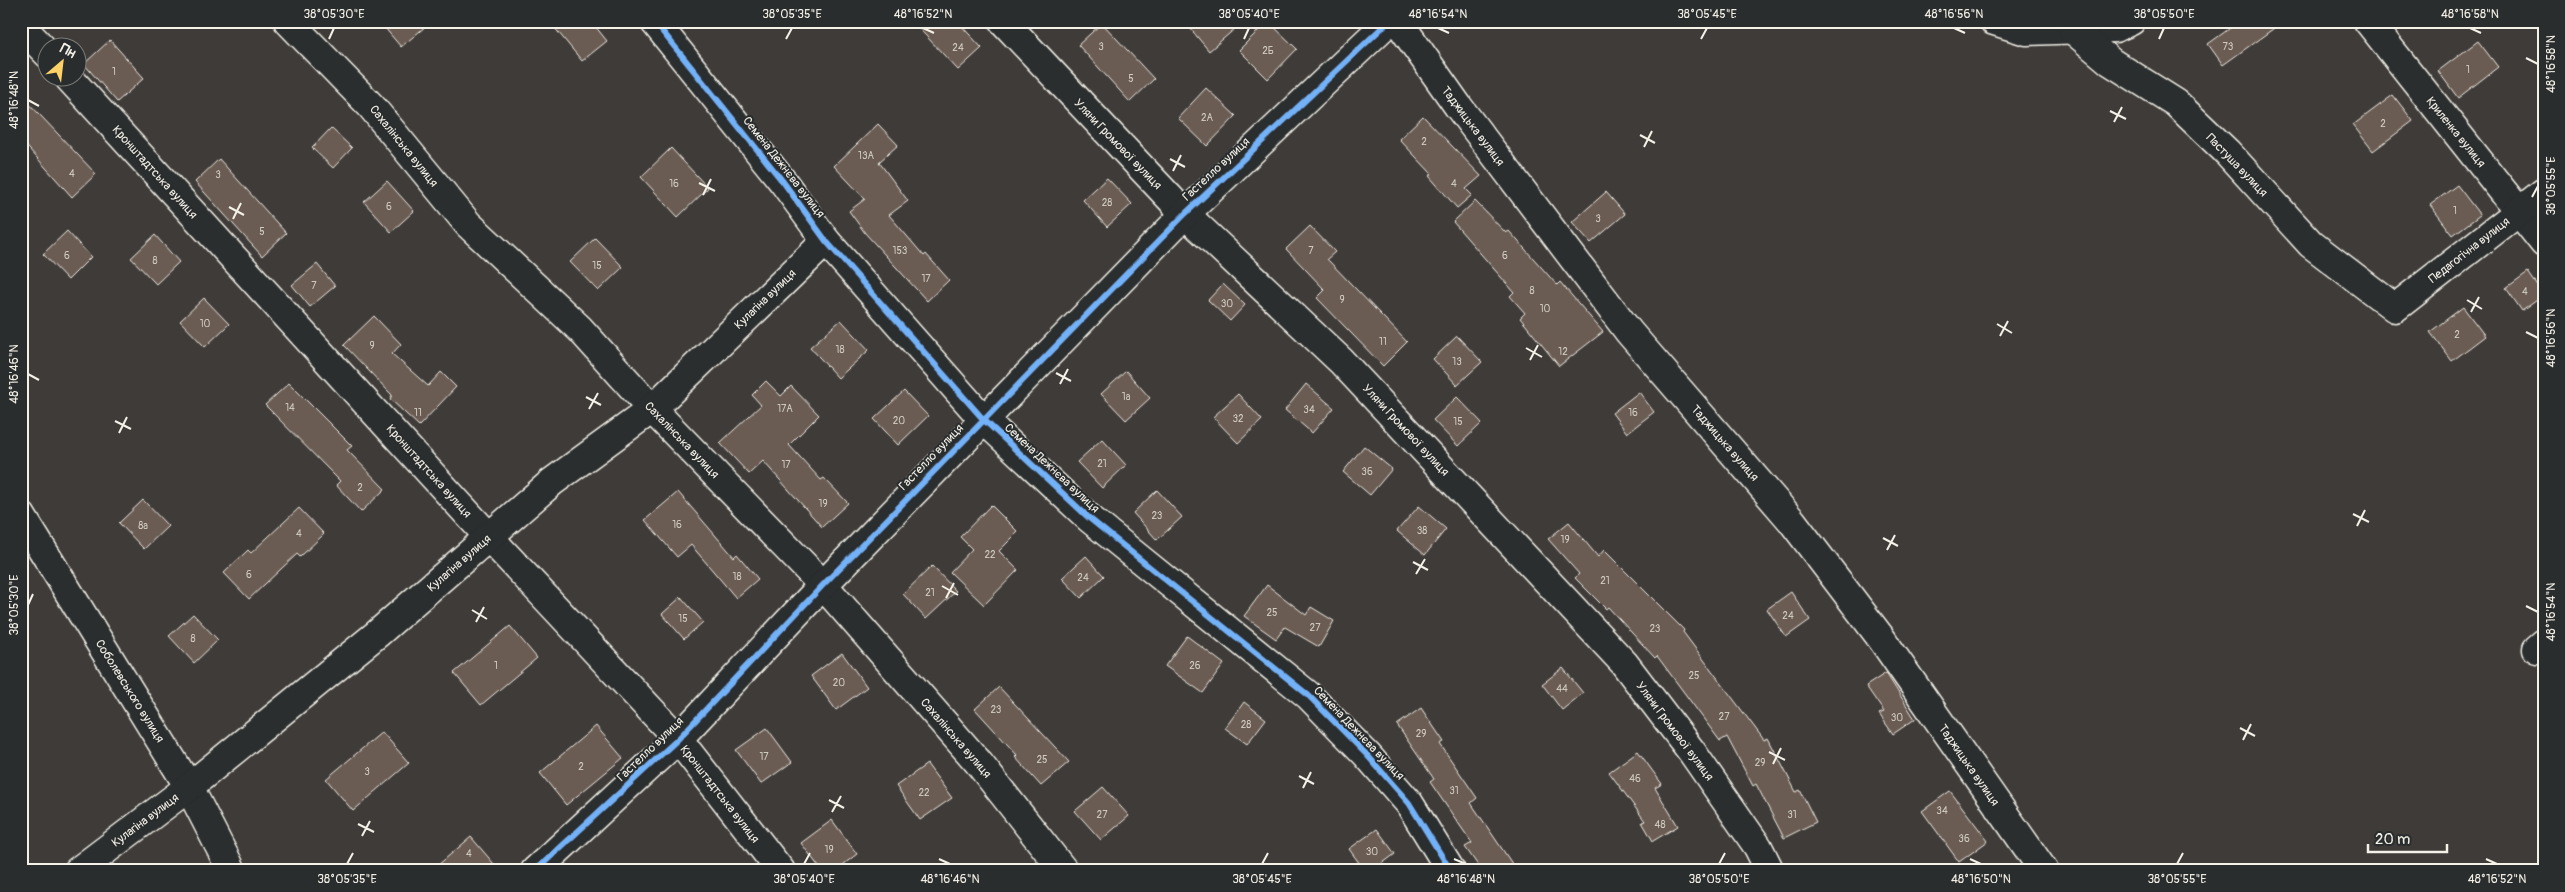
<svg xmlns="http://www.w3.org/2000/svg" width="2565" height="892" font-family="Pangolin,sans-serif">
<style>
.building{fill:#6b5c52;stroke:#f4f1e8}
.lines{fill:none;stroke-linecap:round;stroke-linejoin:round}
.minor-casing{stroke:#f4f1e8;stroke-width:31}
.minor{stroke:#2a2d2e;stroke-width:28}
.cycleway-casing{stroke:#2a2d2e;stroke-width:9}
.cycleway{stroke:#73b2f8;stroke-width:6}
.ticks{fill:none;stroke:#f4f1e8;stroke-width:2}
.labels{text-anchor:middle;stroke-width:4;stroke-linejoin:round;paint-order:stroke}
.number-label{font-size:10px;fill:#d2ccc2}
.street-label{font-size:12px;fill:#f4f1e8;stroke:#2a2d2e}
.neatline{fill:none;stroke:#f4f1e8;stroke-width:2}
.ticks-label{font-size:12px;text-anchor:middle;fill:#f4f1e8}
</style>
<rect width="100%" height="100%" fill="#3e3b39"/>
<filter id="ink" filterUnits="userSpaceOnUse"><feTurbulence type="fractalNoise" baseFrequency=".02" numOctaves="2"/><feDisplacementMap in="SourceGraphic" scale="10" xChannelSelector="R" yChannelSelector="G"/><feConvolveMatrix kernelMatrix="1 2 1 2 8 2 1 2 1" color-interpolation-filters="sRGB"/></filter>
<g filter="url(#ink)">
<!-- building -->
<g class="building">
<polygon points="379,21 432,21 401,47"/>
<polygon points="549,21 591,21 607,41 582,61"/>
<polygon points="912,21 957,21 982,48 958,70"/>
<polygon points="1184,21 1244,21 1209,51"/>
<polygon points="1268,21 1297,49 1268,79 1239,50"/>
<polygon points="2240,21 2284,21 2223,65 2208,44"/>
<polygon points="1102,23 1154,79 1130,102 1078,45"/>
<polygon points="110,40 144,78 117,102 84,64"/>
<polygon points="2478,41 2498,67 2458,98 2438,71"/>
<polygon points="1206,88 1236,116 1207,146 1178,118"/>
<polygon points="21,95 96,174 72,197 21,140"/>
<polygon points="2393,95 2413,121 2373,151 2353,125"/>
<polygon points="1423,116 1481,176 1466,189 1472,195 1457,208 1429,176 1432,174 1399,139"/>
<polygon points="878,124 898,145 879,162 908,201 889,215 924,256 926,254 949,280 927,301 865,233 849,211 865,199 834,166"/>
<polygon points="331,128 352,148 333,168 312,148"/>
<polygon points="671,148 708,188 678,217 641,177"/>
<polygon points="219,159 286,233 262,256 195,182"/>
<polygon points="1107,178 1132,204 1107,227 1083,200"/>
<polygon points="387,181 414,211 391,232 364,202"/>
<polygon points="2457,185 2480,215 2453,235 2430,205"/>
<polygon points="1606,192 1625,214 1591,243 1572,222"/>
<polygon points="1475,201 1506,233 1509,231 1557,285 1560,282 1603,332 1559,366 1520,318 1525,313 1510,296 1514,292 1453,222"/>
<polygon points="1310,226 1335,252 1327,259 1407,342 1383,366 1317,298 1325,290 1286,249"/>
<polygon points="67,231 91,257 68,280 43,254"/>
<polygon points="155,235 179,262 156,284 131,258"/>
<polygon points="595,238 623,267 598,291 570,262"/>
<polygon points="317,264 335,286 310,307 292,285"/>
<polygon points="2528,272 2544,295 2522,311 2506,288"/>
<polygon points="1223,284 1245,305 1230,321 1208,300"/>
<polygon points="204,298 229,324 205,347 180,321"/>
<polygon points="2463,307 2485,336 2452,361 2430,332"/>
<polygon points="374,316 401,344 392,354 428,386 441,372 456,387 419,426 390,399 392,395 344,345"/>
<polygon points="841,320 869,350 838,378 810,347"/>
<polygon points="1457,336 1482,362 1457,385 1433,359"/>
<polygon points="1126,371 1150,398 1126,420 1101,394"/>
<polygon points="766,381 781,396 791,386 819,415 789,445 821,480 824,478 848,503 822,527 763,461 749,474 720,443 761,405 752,395"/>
<polygon points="289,383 352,446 347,450 385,489 361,512 336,485 340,481 265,405"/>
<polygon points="1306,384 1334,408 1312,433 1285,410"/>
<polygon points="904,391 928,416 898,445 874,419"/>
<polygon points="1639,392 1654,412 1627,433 1612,413"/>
<polygon points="1238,394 1262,420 1238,443 1213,417"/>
<polygon points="1457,397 1482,423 1458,446 1433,420"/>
<polygon points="1102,439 1126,465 1102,488 1077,462"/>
<polygon points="1364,446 1392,469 1370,495 1343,472"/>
<polygon points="1157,490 1182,517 1157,540 1133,513"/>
<polygon points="678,492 734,557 737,554 758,579 736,598 691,545 677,557 645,520"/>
<polygon points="143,500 168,526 144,549 119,523"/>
<polygon points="991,505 1018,532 999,551 1018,570 984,605 950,572 972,549 960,537"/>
<polygon points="1419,506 1446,529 1425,555 1397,531"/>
<polygon points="299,508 324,534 300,557 297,554 249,599 224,573 248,550 251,553"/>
<polygon points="1569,522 1598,557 1604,550 1684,630 1683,632 1764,740 1768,738 1796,792 1800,790 1816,822 1784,838 1756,784 1753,786 1727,737 1720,741 1657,656 1655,658 1608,607 1606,609 1575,578 1579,574 1548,539"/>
<polygon points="1086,556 1104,576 1081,598 1062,578"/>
<polygon points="932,566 956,591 926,619 903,594"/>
<polygon points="1267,585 1306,615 1311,607 1334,621 1319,647 1285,627 1276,639 1244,616"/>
<polygon points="1791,592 1810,620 1786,637 1767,609"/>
<polygon points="681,597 703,622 684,639 662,614"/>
<polygon points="193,614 218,640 194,663 169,636"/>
<polygon points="510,626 537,658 481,705 454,673"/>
<polygon points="1187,636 1224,664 1203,693 1165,666"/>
<polygon points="842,653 867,687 836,710 811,676"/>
<polygon points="1563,668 1583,693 1562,710 1542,684"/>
<polygon points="1886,673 1915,719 1893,734 1879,714 1884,712 1866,686"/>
<polygon points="999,687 1069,762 1041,786 1015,757 1017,755 975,709"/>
<polygon points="1244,702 1266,719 1247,744 1225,728"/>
<polygon points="1421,708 1444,742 1440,744 1477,798 1471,803 1517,871 1482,871 1465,847 1472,843 1430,782 1434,779 1397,725"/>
<polygon points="596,726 623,758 566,805 540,773"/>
<polygon points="767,728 792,762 761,784 736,750"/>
<polygon points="382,732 409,763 353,811 326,779"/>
<polygon points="1638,751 1662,784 1655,788 1678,826 1653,841 1642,822 1645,821 1609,772"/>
<polygon points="927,764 952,798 920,820 896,786"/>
<polygon points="1103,787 1129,816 1101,840 1075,811"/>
<polygon points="1950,791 1988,841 1959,862 1922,811"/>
<polygon points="832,820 857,854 835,871 822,871 801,843"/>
<polygon points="1377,829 1395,854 1372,871 1365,871 1349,849"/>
<polygon points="471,837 500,871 431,871"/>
</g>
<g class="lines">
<defs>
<g id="minor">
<polyline points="288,21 371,106 468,224 580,329 652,409 823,585 978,762 1064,871"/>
<polyline points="654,21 784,183 826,241 983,419 1089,518 1308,695 1367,755 1409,803 1451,871"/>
<polyline points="1003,21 1185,214 1341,361 1624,663 1692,752 1758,847 1770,871"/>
<polyline points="1398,21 1458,106 1629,332 1792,521 1881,638 2044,871"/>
<polyline points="1994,21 2026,31 2115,28 2131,21"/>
<polyline points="2368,21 2544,243"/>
<polyline points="21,26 48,54"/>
<polyline points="2073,30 2111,62 2176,103 2227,152 2311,244 2395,308 2544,192"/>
<polyline points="69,78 489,537 678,739 781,871"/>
<polyline points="21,515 189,787 232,871"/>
<polyline points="2537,649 2544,643"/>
<polyline points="78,871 189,787 377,634 552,482 652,409 826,241"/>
<polyline points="535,871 678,739 823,585 1185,214 1389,21"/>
</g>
</defs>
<!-- minor casing -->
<use href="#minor" class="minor-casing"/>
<!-- minor -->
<use href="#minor" class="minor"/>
<defs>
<g id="cycleway">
<polyline points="654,21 784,183 826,241 983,419 1089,518 1308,695 1367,755 1409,803 1451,871"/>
<polyline points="535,871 678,739 823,585 1185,214 1389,21"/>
</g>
</defs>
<!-- cycleway casing -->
<use href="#cycleway" class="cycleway-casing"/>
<!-- cycleway -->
<use href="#cycleway" class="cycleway"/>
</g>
</g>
<!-- ticks -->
<path class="ticks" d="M923,28L934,33M1438,28L1449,33M1954,28L1965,33M2470,28L2481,33M329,39L334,28M786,39L792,28M1244,39L1249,28M1701,39L1707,28M2159,39L2164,28M2526,58L2538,64M28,100L39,106M2110,111L2126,119M2114,122L2122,107M1640,135L1655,143M1644,147L1652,131M1170,159L1185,167M1173,171L1181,155M699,183L715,191M703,195L711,179M2532,197L2538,186M229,207L244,215M233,219L241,203M2467,300L2482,309M2471,312L2479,297M1997,324L2012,333M2526,332L2538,338M2000,336L2008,321M1526,348L1542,357M1530,360L1538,345M1056,373L1071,381M28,374L39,380M1060,384L1068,369M586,397L601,405M589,409L598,393M115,421L131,429M119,433L127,417M2353,514L2369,522M2357,526L2365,510M1883,538L1898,546M1887,550L1895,535M1413,562L1428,570M1416,574L1425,559M942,586L958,595M946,598L954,583M28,605L33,594M2526,606L2538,612M472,610L487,619M476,622L484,607M2240,728L2255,736M2243,740L2251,724M1769,752L1785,760M1773,764L1781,748M1299,776L1314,784M1303,788L1311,772M829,800L844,808M832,812L841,796M358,824L374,832M362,836L370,821M939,859L950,864M1454,859L1466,864M1970,859L1981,864M2486,859L2497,864M347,864L353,853M804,864L810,853M1262,864L1268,853M1719,864L1725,853M2177,864L2183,853"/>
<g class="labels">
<!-- number labels -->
<g class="number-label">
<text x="1101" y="50">3</text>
<text x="2228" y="50">73</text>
<text x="958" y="51">24</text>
<text x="1268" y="54">2Б</text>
<text x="2468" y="73">1</text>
<text x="114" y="75">1</text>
<text x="1131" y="82">5</text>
<text x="1207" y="121">2А</text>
<text x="2383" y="127">2</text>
<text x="1424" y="145">2</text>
<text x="866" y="159">13А</text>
<text x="72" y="177">4</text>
<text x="218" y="178">3</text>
<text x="674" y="187">16</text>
<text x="1454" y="187">4</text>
<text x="1107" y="206">28</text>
<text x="389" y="210">6</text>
<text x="2455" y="214">1</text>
<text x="1598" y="222">3</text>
<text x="262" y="235">5</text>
<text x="900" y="254">153</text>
<text x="1311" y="254">7</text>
<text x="67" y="259">6</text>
<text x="1505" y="259">6</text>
<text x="155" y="264">8</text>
<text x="597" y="269">15</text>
<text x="926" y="282">17</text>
<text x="314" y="289">7</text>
<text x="1532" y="294">8</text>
<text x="2525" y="295">4</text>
<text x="1342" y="303">9</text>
<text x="1227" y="307">30</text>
<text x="1545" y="312">10</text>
<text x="205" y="327">10</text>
<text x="2457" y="338">2</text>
<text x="1383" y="345">11</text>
<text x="372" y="349">9</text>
<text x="840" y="353">18</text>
<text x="1563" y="355">12</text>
<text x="1457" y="365">13</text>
<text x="1126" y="400">1а</text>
<text x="290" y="411">14</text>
<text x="785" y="412">17А</text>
<text x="1309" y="413">34</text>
<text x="418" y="416">11</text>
<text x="1633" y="416">16</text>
<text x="1238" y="422">32</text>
<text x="899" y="424">20</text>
<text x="1458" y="425">15</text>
<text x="1102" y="467">21</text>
<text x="786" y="468">17</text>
<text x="1367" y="475">36</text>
<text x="360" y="491">2</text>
<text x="823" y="507">19</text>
<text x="1157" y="519">23</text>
<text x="677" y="528">16</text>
<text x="143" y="529">8а</text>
<text x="1422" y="534">38</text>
<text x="299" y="537">4</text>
<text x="1565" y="543">19</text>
<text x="990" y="558">22</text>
<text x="249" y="578">6</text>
<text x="737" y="580">18</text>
<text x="1083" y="581">24</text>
<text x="1605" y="584">21</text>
<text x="930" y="596">21</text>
<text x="1272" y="616">25</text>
<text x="1788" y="619">24</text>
<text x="683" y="622">15</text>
<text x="1315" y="631">27</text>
<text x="1655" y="632">23</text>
<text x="193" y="642">8</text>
<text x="496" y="669">1</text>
<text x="1195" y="669">26</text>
<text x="1694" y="679">25</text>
<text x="839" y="686">20</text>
<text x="1562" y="692">44</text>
<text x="996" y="713">23</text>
<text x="1724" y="720">27</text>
<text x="1897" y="721">30</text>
<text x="1246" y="728">28</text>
<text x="1421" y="737">29</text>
<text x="764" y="760">17</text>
<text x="1042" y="763">25</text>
<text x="1760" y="766">29</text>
<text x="581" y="770">2</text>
<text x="367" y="775">3</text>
<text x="1635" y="782">46</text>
<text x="1454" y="794">31</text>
<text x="924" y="796">22</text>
<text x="1942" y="814">34</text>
<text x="1102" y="818">27</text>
<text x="1792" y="818">31</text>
<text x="1660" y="828">48</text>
<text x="1964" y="842">36</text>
<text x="829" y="853">19</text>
<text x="1372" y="855">30</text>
<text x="469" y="857">4</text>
</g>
<!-- street labels -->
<g class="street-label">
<text transform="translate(1473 126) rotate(53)" y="4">Таджицька вулиця</text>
<text transform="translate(2456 132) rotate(51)" y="4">Криленка вулиця</text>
<text transform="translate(1118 144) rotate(46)" y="4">Уляни Громової вулиця</text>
<text transform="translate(404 146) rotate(51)" y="4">Сахалінська вулиця</text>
<text transform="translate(2237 165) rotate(46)" y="4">Пастуша вулиця</text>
<text transform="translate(784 167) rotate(52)" y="4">Семена Дежнєва вулиця</text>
<text transform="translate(1216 169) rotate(-43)" y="4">Гастелло вулиця</text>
<text transform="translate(155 172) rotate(48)" y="4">Кронштадтська вулиця</text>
<text transform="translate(2469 250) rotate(-38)" y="4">Педагогічна вулиця</text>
<text transform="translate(765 299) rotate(-44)" y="4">Кулагіна вулиця</text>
<text transform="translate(1406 430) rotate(47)" y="4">Уляни Громової вулиця</text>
<text transform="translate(682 440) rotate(46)" y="4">Сахалінська вулиця</text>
<text transform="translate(1725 443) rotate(49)" y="4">Таджицька вулиця</text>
<text transform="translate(931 457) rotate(-46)" y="4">Гастелло вулиця</text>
<text transform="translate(1052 468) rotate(43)" y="4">Семена Дежнєва вулиця</text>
<text transform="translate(429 471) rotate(48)" y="4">Кронштадтська вулиця</text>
<text transform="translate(459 563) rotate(-41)" y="4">Кулагіна вулиця</text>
<text transform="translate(130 691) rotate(58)" y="4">Соболевського вулиця</text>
<text transform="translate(1675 731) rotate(53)" y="4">Уляни Громової вулиця</text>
<text transform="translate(1359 733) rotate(46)" y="4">Семена Дежнєва вулиця</text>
<text transform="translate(956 738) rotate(49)" y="4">Сахалінська вулиця</text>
<text transform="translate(650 749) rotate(-44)" y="4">Гастелло вулиця</text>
<text transform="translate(1969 765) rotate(55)" y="4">Таджицька вулиця</text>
<text transform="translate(720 794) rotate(52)" y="4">Кронштадтська вулиця</text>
<text transform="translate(145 820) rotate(-37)" y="4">Кулагіна вулиця</text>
</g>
</g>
<!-- margin -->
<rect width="2565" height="892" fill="none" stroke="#2a2d2e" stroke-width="55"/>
<!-- north arrow -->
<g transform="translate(62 62) rotate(28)"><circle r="24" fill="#2a2d2e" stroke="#7b7b78"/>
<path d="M0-4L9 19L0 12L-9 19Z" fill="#ffd166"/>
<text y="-8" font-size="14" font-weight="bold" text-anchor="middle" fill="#f4f1e8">Пн</text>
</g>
<!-- scale -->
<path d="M2368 844v8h79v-8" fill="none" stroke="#f4f1e8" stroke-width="2.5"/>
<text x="2375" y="844" font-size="15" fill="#f4f1e8" stroke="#2a2d2e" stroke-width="4" paint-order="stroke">20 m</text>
<rect x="28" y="28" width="2510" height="836" class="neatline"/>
<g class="ticks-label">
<text x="334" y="18">38°05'30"E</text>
<text x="792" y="18">38°05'35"E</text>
<text x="923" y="18">48°16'52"N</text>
<text x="1249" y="18">38°05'40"E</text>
<text x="1438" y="18">48°16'54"N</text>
<text x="1707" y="18">38°05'45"E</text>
<text x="1954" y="18">48°16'56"N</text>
<text x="2164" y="18">38°05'50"E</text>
<text x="2470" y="18">48°16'58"N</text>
<text transform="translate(2551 64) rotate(-90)" y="4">48°16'58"N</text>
<text transform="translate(14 100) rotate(-90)" y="4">48°16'48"N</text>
<text transform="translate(2551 186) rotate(-90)" y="4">38°05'55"E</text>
<text transform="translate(2551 338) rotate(-90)" y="4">48°16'56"N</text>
<text transform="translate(14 374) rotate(-90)" y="4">48°16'46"N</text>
<text transform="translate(14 605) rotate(-90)" y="4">38°05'30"E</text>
<text transform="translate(2551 612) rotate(-90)" y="4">48°16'54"N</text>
<text x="347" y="883">38°05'35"E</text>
<text x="804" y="883">38°05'40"E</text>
<text x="950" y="883">48°16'46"N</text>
<text x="1262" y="883">38°05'45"E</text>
<text x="1466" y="883">48°16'48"N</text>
<text x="1719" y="883">38°05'50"E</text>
<text x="1981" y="883">48°16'50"N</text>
<text x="2177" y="883">38°05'55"E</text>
<text x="2497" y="883">48°16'52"N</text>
</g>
</svg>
